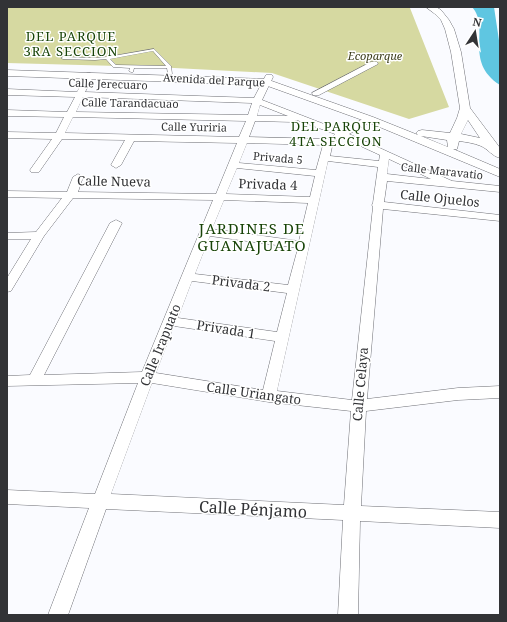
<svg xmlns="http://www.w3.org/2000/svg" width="507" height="622" font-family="'Noto Serif',serif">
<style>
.green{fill:#d6d9a1}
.water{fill:#5fc6e1}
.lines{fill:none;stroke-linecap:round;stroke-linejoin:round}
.service-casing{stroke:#6f7076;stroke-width:1}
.minor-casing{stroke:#6f7076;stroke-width:1}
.tertiary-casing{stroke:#6f7076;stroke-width:1}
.service{fill:#fff;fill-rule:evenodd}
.minor{fill:#fff;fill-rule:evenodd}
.tertiary{fill:#fff;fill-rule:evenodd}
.labels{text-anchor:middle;stroke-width:3;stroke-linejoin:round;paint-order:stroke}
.far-park-label{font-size:11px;font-style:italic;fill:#3c3d1b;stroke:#fff}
.far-street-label{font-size:11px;fill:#323336;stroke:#fff}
.far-quarter-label{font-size:13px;letter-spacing:1px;fill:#184408;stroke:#fff}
.street-label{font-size:13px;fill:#323336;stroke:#fff}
.quarter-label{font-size:15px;letter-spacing:1px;fill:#184408;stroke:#fff}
.near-street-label{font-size:16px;fill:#323336;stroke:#fff}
</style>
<rect width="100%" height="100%" fill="#fafbff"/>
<!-- green -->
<polygon class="green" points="7,7 410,8 449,107 409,119 272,73 155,67 7,63"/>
<!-- water -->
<path class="water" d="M472,7H494L500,47V85C463,61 491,28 472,7Z"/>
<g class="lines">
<defs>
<path id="service" d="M154,49L171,66L172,74H168L167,68H134L133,72H131L129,71L130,68L113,67L106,59L95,60L63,59L61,58L63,57L95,58L107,57ZM153,51L166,66L116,65L110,59Z"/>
<g id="minor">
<polygon points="371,62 377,62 378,64 319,95 313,95 312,93"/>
<path d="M87,73H90L94,75L85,92L254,98L266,75H272L273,77L262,100L342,131L366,117H372L374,119L372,121L349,134L452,181L500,186V192L387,181L384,202L500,215V221L383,209L367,399L458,388L500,386V398L458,400L366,411L361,506L500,512V528L360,521L358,615H338L343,520L106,509L68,615H48L89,508L7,504V490L95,494L138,383L7,386V376L30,375L110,223L116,220L122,223L44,375L142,372L213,200L73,198L44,236L11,291L7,292V278L31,239H7V233L36,232L62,198L7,197V191L67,192L73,177L78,174L83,177L78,192L216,194L237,143L134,141L121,165L116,168L111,165L125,140L62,139L39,172H31L30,170L52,139L7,138V132L56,133L64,117L7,116V110L67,112L75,97L7,95V89L77,92ZM83,97L252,103L248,115L76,112ZM260,105L288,116H257ZM73,117L246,121L239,137L65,133ZM297,120L335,134L332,137L334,139L337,140L343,138L380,155L379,161L330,156L333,142L328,139L249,137L255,121L293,122ZM247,143L323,145L316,170L239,163ZM389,159L431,179L387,174ZM328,161L378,167L373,203L372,205L373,207L352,400L277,391ZM237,168L315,176L310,197L226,194ZM224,200L308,203L299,241L212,229ZM210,236L298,248L288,285L195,274ZM192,281L287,293L277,332L178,318ZM174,326L275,341L263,390L156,373ZM152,383L269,402L351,411L344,505L111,494Z"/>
</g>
<path id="tertiary" d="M426,7H436L441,10L449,20L454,29L461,52L470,108L500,148V158C492,156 488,149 481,146C474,143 466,142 459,141L457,149H453L500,169V177L365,121L265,85L7,76V70L266,79L373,117L418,135L416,133L418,131L422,130L450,133L457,118L460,108L451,52L445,29L441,20L435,14ZM468,120L480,138L461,134ZM421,136L447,140L448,147Z"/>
</defs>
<!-- service casing -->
<use href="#service" class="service-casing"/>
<!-- minor casing -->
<use href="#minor" class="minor-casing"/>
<!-- tertiary casing -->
<use href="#tertiary" class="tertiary-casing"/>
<!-- service -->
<use href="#service" class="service"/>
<!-- minor -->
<use href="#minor" class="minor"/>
<!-- tertiary -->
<use href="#tertiary" class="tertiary"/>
</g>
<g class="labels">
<!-- far-park labels -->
<g class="far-park-label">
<text x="375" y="60">Ecoparque</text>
</g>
<!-- far-street labels -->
<g class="far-street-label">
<text transform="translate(214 80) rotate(3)" y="4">Avenida del Parque</text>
<text transform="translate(108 84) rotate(2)" y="4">Calle Jerecuaro</text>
<text transform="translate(130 103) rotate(1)" y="4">Calle Tarandacuao</text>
<text transform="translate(194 127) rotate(1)" y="4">Calle Yuriria</text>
<text transform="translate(278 158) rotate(5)" y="4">Privada 5</text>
<text transform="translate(442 171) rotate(6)" y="4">Calle Maravatio</text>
</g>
<!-- far-quarter labels -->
<g class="far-quarter-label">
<text x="71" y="41">DEL PARQUE<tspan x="71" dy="15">3RA SECCION</tspan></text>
<text x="336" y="131">DEL PARQUE<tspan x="336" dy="15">4TA SECCION</tspan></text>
</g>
<!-- street labels -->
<g class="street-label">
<text transform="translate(114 181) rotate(1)" y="5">Calle Nueva</text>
<text transform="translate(268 184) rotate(2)" y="5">Privada 4</text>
<text transform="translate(440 198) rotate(6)" y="5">Calle Ojuelos</text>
<text transform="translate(241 283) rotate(7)" y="5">Privada 2</text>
<text transform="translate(226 329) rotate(9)" y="5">Privada 1</text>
<text transform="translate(160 345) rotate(-68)" y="5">Calle Irapuato</text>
<text transform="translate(360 384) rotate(-85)" y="5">Calle Celaya</text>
<text transform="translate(254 393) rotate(8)" y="5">Calle Uriangato</text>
</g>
<!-- quarter labels -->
<g class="quarter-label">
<text x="252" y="234">JARDINES DE<tspan x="252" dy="17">GUANAJUATO</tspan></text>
</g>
<!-- near-street labels -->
<g class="near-street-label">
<text transform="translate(253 509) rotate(3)" y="6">Calle Pénjamo</text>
</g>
</g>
<!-- border -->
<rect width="507" height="622" fill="none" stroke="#323336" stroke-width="16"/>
<!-- north arrow -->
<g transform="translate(475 32) rotate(12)" stroke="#ffffff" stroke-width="3" paint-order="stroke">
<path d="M0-3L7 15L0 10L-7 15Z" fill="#323336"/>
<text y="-6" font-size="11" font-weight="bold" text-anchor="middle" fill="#323336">N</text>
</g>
</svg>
